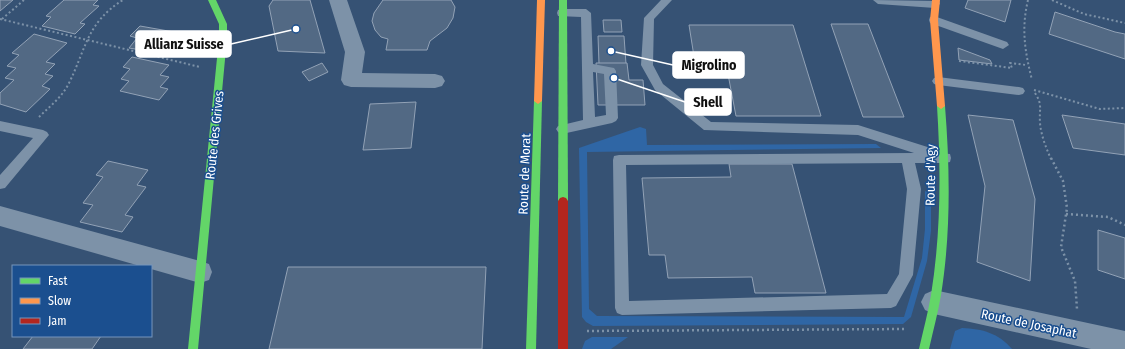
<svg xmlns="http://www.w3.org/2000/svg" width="1125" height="349" font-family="'Fira Sans Condensed',sans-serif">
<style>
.green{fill:#2f66a5}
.building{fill:#526984;stroke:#92a2b6}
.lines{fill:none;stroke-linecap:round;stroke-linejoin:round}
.path-far1{stroke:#7d92a8;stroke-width:2;stroke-dasharray:2 2.5;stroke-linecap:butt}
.path{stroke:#7d92a8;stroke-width:2.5;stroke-dasharray:2 3;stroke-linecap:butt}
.lane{fill:#7d92a8;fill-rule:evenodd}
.street{fill:#7d92a8;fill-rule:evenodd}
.fast{fill:#63d668;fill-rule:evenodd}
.slow{fill:#ff974d;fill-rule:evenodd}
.jam{fill:#b3261e;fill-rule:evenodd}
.labels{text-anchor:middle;stroke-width:3;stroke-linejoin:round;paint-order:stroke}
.street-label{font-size:13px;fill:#fff;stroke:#1b4f8f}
.leader{fill:none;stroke:#fff;stroke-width:1.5}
.callout-dot{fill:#fff;stroke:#1b4f8f;stroke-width:1.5}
.callout{fill:#fff;stroke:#fff;stroke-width:1.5}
.callout-label{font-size:14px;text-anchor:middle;font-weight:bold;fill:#111}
</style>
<rect width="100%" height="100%" fill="#365274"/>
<!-- green -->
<g class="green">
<polygon points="640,127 646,129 647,145 876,144 881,148 587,152 589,309 597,316 904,317 922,258 925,229 925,191 931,193 931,231 927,261 911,317 903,324 593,326 586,322 582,317 579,148"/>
<path d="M962,328C983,329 998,333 1012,349H950L955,331Z"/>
<polygon points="592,337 628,337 611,349 582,349 585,341"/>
</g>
<!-- building -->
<g class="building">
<polygon points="0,0 13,0 0,11"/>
<polygon points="64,0 98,0 93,5 99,6 80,23 85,24 75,34 42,26 51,17 46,16"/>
<polygon points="273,0 310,0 325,53 278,51 269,6"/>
<polygon points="383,0 451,0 455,7 453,18 447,28 430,41 427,50 386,50 388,39 381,37 375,30 372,21 374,13"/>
<polygon points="968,0 1011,0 1005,22 965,8"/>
<polygon points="1055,12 1115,32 1125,34 1125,59 1049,34"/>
<polygon points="603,20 621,20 622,32 604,32"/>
<polygon points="831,24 868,24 904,117 863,117"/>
<polygon points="689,25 793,25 821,116 736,116 727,69 696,69"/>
<polygon points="140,26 174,32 165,42 173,44 165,54 129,48 137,38 130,36"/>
<polygon points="34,34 67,43 46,62 55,64 45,74 53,76 42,86 50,89 26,112 0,104 0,93 14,80 5,78 16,68 7,66 19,55 12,53"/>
<polygon points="598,36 624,36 626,64 599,64"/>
<polygon points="958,48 990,60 992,64 959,60"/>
<polygon points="132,57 169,65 160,75 169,77 160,87 168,89 159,100 120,91 129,81 121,79 130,69 123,67"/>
<polygon points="322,63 328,72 309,81 302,72"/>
<polygon points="596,63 627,63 629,80 643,80 645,105 598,105"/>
<polygon points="416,102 411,148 363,150 370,104"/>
<polygon points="968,115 1013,120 1035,199 1030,281 977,262 985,186"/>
<polygon points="1062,115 1125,124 1125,155 1073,148"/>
<polygon points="108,161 148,170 137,185 146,187 125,215 133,217 122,232 80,222 93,205 83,203 103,177 96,175"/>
<polygon points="729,164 792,164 826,293 755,293 752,277 668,278 665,255 649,255 642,178 731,177"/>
<polygon points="1098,230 1125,238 1125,279 1098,270"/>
<polygon points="288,267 486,267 482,349 269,349"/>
<polygon points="33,336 101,336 92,349 23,349"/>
</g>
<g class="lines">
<!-- path-far1 -->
<g class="path-far1">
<path d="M1028,0C1021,29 1025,52 1032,80"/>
<polyline points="1052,0 1084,14 1125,23"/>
<polyline points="0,19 200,67"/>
<polyline points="2,19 24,0"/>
<polyline points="959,61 1012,68 1010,63 1026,65"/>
<polyline points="1034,90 1100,109 1125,108"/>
<path d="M1035,93C1043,105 1039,109 1040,123C1041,135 1046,148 1051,159"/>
<path d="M39,117C49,107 61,98 68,85C86,50 86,23 123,0"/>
</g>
<!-- path -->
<g class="path">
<polyline points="1051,158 1063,181 1067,208 1061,247 1075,281 1077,309"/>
<polyline points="1066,214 1108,217 1125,225"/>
<polyline points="587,331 904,329"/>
</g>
<!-- lane -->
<g class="lane">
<path d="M661,0H672L654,19L653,65L663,84L711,122L858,125L937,150L939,153L950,154L951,158L950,162L945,163H915L921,189L913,275L896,306L891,308L622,315L617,313L615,308L613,160L614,156L619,155L914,153L858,135L704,130L655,90L641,65L644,18ZM902,163L907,189L899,274L887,294L629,301L626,165Z"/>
<polygon points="873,0 939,1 940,4 935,8 878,4"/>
<path d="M562,9H586L591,13L593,64L614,68L616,71L618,118L616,121L612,123L562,134L558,132L556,129L558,126L583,120L581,17L558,16L557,13L558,10ZM593,72L604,74L606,115L595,117Z"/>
<polygon points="934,16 1007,42 1009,45 1003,49 930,23 929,20 930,17"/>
<polygon points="938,77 1019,87 1023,88 1025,91 1023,94 1019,95 938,85 934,84 932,81 934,78"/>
<polygon points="0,121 43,130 47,132 49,135 5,188 0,189 0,175 33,138 0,131"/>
</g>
<!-- street -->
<g class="street">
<polygon points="329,0 347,0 365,52 362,73 435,74 442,76 445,81 442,86 435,88 351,87 344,85 341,80 345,52"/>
<polygon points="0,206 200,261 209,264 212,272 209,280 200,283 151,269 151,266 140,266 0,226"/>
<polygon points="934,290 1125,331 1125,349 1091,349 934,314 925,310 921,302 925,294"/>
</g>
<!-- fast -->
<g class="fast">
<polygon points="208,0 216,0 227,24 227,38 198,349 188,349 219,38 219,24"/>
<polygon points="559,0 567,0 568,201 566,204 563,205 560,204 558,201"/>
<polygon points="538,98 542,101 536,349 526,349 534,101"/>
<path d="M941,103L945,106C950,169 951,233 941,295C938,313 933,331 929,349H919C923,331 928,313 931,295C941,233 941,169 937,106Z"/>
</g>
<!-- slow -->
<g class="slow">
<polygon points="537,0 545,0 542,101 538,104 534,101"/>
<polygon points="932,0 940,0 938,20 945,106 941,109 937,106 930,20"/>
</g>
<!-- jam -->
<polygon class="jam" points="563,197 566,198 568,201 568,349 558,349 558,201 560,198"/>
</g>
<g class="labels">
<!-- street labels -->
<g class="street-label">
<text transform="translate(214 135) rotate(-84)" y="5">Route des Grives</text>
<text transform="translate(524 174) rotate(-88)" y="5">Route de Morat</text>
<text transform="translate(930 175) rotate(-89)" y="5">Route d'Agy</text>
<text transform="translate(1029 323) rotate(12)" y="5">Route de Josaphat</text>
</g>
</g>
<!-- callouts -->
<path class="leader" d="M296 29L231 44M611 51L673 65M614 78L685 102"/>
<g class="callout-dot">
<circle cx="296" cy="29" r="4"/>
<circle cx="611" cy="51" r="4"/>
<circle cx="614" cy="78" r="4"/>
</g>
<g class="callout">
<rect x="136" y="31" width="95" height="26" rx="4"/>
<rect x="673" y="52" width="71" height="26" rx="4"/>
<rect x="685" y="89" width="46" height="26" rx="4"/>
</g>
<g class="callout-label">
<text x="184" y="49">Allianz Suisse</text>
<text x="709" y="70">Migrolino</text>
<text x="708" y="107">Shell</text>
</g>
<!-- legend -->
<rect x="12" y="265" width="140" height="72" fill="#1b4f8f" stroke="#7695bc"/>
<rect x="20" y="278" width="20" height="6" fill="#63d668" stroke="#7695bc"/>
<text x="48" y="285" font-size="12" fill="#ffffff">Fast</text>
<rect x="20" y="298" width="20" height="6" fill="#ff974d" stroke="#7695bc"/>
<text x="48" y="305" font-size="12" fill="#ffffff">Slow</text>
<rect x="20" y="318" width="20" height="6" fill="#b3261e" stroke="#7695bc"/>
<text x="48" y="325" font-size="12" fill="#ffffff">Jam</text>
</svg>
